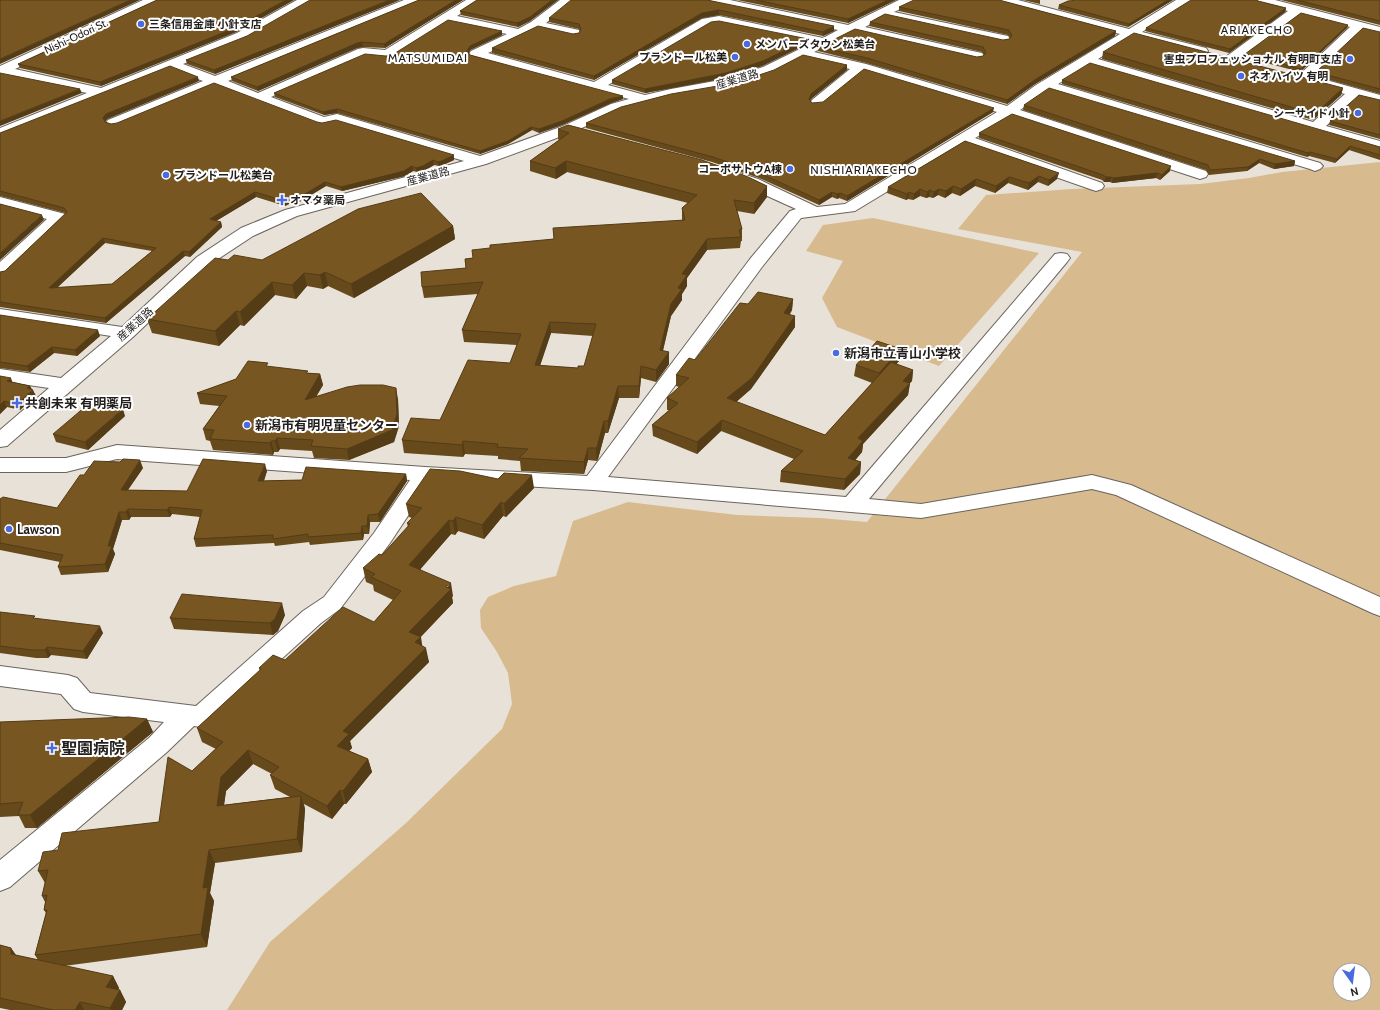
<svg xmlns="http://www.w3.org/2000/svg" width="1380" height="1010" font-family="Cabin,'Noto Sans JP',sans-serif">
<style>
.green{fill:#d8ba8f;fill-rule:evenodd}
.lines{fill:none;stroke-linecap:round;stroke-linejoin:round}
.minor-casing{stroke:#6a645c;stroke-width:2}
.minor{fill:#fff;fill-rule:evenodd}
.wall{fill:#674a1c;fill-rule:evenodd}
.shaded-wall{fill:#543c17}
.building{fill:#785621;stroke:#543c17;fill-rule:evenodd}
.poi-dot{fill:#496bde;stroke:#fff;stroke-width:1.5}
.labels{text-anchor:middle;stroke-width:4;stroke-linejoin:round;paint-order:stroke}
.far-poi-label{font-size:11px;font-weight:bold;fill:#211e1b;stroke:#fff;text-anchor:start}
.far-street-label{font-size:11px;fill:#211e1b;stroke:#fff}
.far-neighbourhood-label{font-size:12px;letter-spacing:1px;fill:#211e1b;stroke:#fff}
.poi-label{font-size:13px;font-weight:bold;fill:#211e1b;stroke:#fff;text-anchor:start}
.near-poi-label{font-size:16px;font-weight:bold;fill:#211e1b;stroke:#fff;text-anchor:start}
</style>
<rect width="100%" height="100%" fill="#e8e1d7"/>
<!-- green -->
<g class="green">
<path d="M1380,162V1010H227L270,942L406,823L502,729L512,704L508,673L497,652L481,628L480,610L488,597L514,586L556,576L573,521L628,502L737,515L820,518L867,522L1082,252L958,229L986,195L1071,189L1200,184L1249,178L1282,172ZM1340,970H1364V994H1340Z"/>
<polygon points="873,218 1039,253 939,366 837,327 822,298 843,261 806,251 823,225"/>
</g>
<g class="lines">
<defs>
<g id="minor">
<path d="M143,0H159L157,3L15,69L101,88L237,33L297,0H312L310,3L247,39L183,64L215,76L404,0H421L419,3L228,81L258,93L358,49L363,48L385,50L466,0H481L457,16L518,29L531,22L560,0H574L546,23L579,30L580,33L579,36L574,37L538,29L488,53L594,82L702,19L719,16L823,38L838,30L712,4L708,3L706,0H730L848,25L899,0H915L913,3L894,12L1003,35L1008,36L1010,39L1008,42L1003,43L884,17L865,27L977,52L982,53L984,56L982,59L977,60L854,32L814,52L866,64L1007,106L1036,85L1120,34L999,3L997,0H1018L1129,29L1176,0H1191L1189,3L1142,32L1206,48L1208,51L1206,54L1201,55L1133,37L1098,59L1313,122L1345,94L1309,84L1307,81H1298L1296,78L1350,27L1300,14L1237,62H1227L1225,59L1227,56L1288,11L1257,3L1255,0H1275L1380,27V35L1361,30L1311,77L1319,78L1380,95V103L1358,97L1326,126L1380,141V151L1089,65L1058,84L1320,163L1323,166L1320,169L1315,171L1310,169L1048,90L1020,110L1206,171L1208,174L1206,177L1200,179L1194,177L1011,117L975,138L1102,183L1104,186L1102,189L1096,191L1090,189L964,145L855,211L801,218L762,267L608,477L846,497L1055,254L1061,253L1067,254L1070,258L1067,262L869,499L921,504L1092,475L1131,485L1380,597V616L1372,613L1116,495L1092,489L921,518L593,490L431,481L390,543L340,609L321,623L210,724L201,727L194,726L167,752L10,887L0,891V860L149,738L164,722L83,712L74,709L61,694L0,686V666L68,675L77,678L90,693L196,706L303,611L324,597L374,533L410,480L117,459L66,472H0V458H66L117,445L425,467L587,476L750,259L790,211L796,209C787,205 735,182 732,178L734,175L740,173L758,179L817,207L845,204L997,112L863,72L822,106L817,107L812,106L810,103L812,100L850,69L803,58L773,73L734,86L671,97L621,110L573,132L486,164L297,216L253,236L209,265L133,337L7,446L0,447V430L49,388L0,381V369L61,378L111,336L0,319V309L122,327L197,257L241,228L285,210L464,161L337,123L323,126L318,125L215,86L118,126L113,127L108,126L106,123L108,120L203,81L171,69L0,137V128L87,93L0,75V66ZM448,22L507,34L471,51L469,54L471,57L629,99L611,104L563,126L480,156L337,114L324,117L271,97L365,56L387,58L392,57ZM719,24L812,43L763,67L726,79L671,89L645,95L608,85L710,25Z"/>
<polygon points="0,197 65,214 67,217 6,275 0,276 0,262 47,219 0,207"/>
</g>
</defs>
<!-- minor casing -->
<use href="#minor" class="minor-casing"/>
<!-- minor -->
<use href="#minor" class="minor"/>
</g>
<!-- wall -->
<g class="wall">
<polygon points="157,0 294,0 236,32 101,86 20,68 18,64"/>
<polygon points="400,0 215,74 187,64 186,60"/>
<polygon points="419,0 463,0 385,48 363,47 357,48 258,91 232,81 231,77"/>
<polygon points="477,0 558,0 530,21 518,27 461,15 460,11"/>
<polygon points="708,0 834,31 823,36 719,15 702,18 594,80 492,53 492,48 579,33 580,31 579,29 549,22 549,18"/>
<polygon points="737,0 896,0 848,23"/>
<polygon points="999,0 1116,31 1115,36 1035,84 1007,104 866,63 818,51 819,47 977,57 983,56 984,55 982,52 869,26 870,22 1003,40 1009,39 1010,38 1008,35 899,11 899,7"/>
<polygon points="1023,0 1040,0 1040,4"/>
<polygon points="1173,0 1128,27 1058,9 1059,5 1077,1"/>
<polygon points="1281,0 1380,0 1380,25"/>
<polygon points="1191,1 1258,1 1286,8 1285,12 1229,53 1145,31 1146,28"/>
<polygon points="1348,25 1347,28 1300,72 1244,57 1245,54"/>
<polygon points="502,31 502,35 470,50 469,53 470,55 623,99 611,103 562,125 539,133 532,130 508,144 480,154 337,113 324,115 275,97 274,93 386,56"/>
<polygon points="1380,32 1380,94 1315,76 1316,72"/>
<polygon points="807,44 762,66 726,78 645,93 612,84 612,80"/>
<polygon points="1103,52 1343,88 1341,95 1313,120 1102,59"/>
<polygon points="847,65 847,70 811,99 810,101 812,103 993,112 847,201 839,198 837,199 832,197 819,205 759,178 712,162 586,128 586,123"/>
<polygon points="1062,80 1380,147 1380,160 1349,150 1335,163 1309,156 1307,157 1062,84"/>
<path d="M199,81L107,119L105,122L111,124L317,122L454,160L443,165L439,166L434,165L424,171L417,172L413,171L405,176L342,191L326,186L296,204L291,203L285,206L256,197L216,221L221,222L222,227L190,257L185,256L106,323L0,307V272L5,271L66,213H65L0,196V133ZM105,243L152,251L112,284L57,288Z"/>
<polygon points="1380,100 1380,139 1329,125 1330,121"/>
<polygon points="1024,105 1295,161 1294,166 1274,169 1259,163 1247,171 1209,175 1206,170 1023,110"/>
<path d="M558,129L767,197L754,214L737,211L742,229V241H741L740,248L707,250L687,278V286L682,294V300L671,316L663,351L669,352V364L656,382L641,378L639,398H619L608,433H605L598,459L597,461L588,460L584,474L521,471L520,461L498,459V456L465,454L463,457L404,453L402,440L440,420L510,363L517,345L464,342L462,330L478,294L424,298L422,287L466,268L465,259L473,258L490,248L682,220V208L688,203L567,172L556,179L530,171V161L559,140L558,139ZM551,333L593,336L584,366L578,368L540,366Z"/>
<polygon points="979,133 1170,171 1160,180 1156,178 1112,183 1110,182 1104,182 1102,180 979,138"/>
<polygon points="965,141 1057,179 1048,186 1038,182 1028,190 1008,183 995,193 975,186 960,196 952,193 945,198 938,195 933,198 929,197 926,198 920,196 913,200 908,199 906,200 887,193 888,187"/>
<polygon points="453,226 455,239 354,298 328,286 323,289 307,286 296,299 275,295 244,326 240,325 219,346 152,333 147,319 228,260 262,260"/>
<polygon points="793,299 792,310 790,314 795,327 751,389 736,402 825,435 872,383 854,376 856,365 900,360 896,364 913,370 912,381 910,383 908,395 863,444 862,452 855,460 861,462 860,474 844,490 780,482 781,471 794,459 721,431 697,454 653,436 652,425 669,410 667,410 667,398 679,387 676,386 676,375 695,360"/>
<polygon points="0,315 100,336 77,356 54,353 30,372 0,368"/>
<polygon points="269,367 308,373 320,374 323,385 316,396 398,399 399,426 394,442 349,460 314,458 312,451 280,449 278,452 274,452 273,455 213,450 210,441 206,440 203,429 219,406 200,404 197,393"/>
<polygon points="0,376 12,382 30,386 36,396 20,410 7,407 0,414"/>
<polygon points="125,416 88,450 56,442 53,434"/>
<polygon points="143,468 128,490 187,491 267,471 264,481 302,480 406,474 407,481 380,522 370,522 369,534 364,534 363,540 310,545 309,542 275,546 274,543 196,547 194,539 200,517 172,514 170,517 131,517 129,520 122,520 113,549 115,554 108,572 61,575 58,567 60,562 0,550 0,499 57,508 84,475"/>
<path d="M534,488L506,517L503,516L484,539L458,531L455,535L451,534L420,569L453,596L452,597L453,603L420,637L422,646L429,662L350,741L352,748L349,751L368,759L372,772L346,804H344L332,819L304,804L305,809L302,852L215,863L210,893L214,901L207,947L64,966L113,976L119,988L118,990H120L126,1002L122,1010H10L0,1008V945L11,948L16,955L38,960L35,955L46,913L44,910L45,902L42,896L45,883L38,871L58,850L159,822L192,771L216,749L202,742L197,728L260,671L259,668L285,660L374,622L393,600L374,591L373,585L366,582L363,568L382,555L408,527L407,523L412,518L409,517L406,504ZM253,764L272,774L270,775L275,789L290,797L224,805L226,791Z"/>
<polygon points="0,612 36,619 103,633 87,659 51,655 48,658 36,658 0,653"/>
<polygon points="285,615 278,631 273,635 174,629 170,618"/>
<polygon points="147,719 153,732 37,828 25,828 19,816 0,817 0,722"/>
</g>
<!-- shaded-wall -->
<g class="shaded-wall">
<polygon points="130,0 140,0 0,64 0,59"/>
<polygon points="286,0 294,0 236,32 101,86 100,82"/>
<polygon points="389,0 400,0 215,74 214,70"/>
<polygon points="456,0 463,0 385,48 384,44"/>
<polygon points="552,0 558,0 530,21 518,27 517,23"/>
<polygon points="888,0 896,0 848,23 848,19"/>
<polygon points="1168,0 1173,0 1128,27 1129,24"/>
<polygon points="1286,8 1285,12 1229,53 1230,49"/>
<polygon points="719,10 719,15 702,18 594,80 594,76 702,13"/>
<polygon points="1348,25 1347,28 1300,72 1301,69"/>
<polygon points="834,26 834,31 823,36 823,32"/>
<polygon points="502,31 502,35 470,50 468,55 467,51 470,46"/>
<polygon points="1116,31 1115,36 1035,84 1007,104 1007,100 1036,79"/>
<polygon points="808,39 807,44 762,66 726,78 645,93 645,89"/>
<polygon points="362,42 363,47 357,48 258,91 257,87 357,43"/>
<polygon points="847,65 847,70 811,99 809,104 809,99 811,94"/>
<polygon points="198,77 199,81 107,119 105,122 103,118 106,114"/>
<polygon points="1343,88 1341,95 1313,120 1315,114"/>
<polygon points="80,89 82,93 0,126 0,121"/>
<polygon points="623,96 623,99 611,103 562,125 539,133 539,129 610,99"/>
<polygon points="994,108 993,112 847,201 847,196"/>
<polygon points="337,109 337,113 324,115 323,112"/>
<polygon points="531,127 532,130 508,144 480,154 480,151"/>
<polygon points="1350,146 1349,150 1335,163 1337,159"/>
<polygon points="1310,152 1309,156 1307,157 1308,153"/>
<polygon points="454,155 454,160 443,165 439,166 438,162"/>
<polygon points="1260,159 1259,163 1247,171 1248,167"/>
<polygon points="433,160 434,165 424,171 417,172 416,168"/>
<polygon points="566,161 567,172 556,179 555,168"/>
<polygon points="1295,161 1294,166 1274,169 1275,164"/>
<polygon points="412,166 413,171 405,176 342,191 341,187"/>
<polygon points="1171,166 1170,171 1160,180 1162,175"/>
<polygon points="1059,173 1057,179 1048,186 1049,180"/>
<polygon points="1157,173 1156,178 1112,183 1113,178"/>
<polygon points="1039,176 1038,182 1028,190 1029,183"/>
<polygon points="1009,177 1008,183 995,193 996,186"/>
<polygon points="1106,177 1111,177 1110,182 1104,182"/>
<polygon points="976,179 975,186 960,196 961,189"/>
<polygon points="325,182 326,186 296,204 295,200"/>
<polygon points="767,186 767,197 754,214 754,203"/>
<polygon points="953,186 952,193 945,198 946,191"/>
<polygon points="920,189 920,196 913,200 914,194"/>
<polygon points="939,189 938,195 933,198 934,192"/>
<polygon points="930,190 929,197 926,198 927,192"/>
<polygon points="255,192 256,197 211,224 210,219"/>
<polygon points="832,192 832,197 819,205 819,200"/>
<polygon points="909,192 908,199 906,200 907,194"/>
<polygon points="840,193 839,198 837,199 837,194"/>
<polygon points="290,198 291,203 285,206 284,201"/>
<polygon points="42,215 44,220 0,260 0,253"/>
<polygon points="221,222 222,227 190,257 189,252"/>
<polygon points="453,226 455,239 354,298 351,284"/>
<polygon points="103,238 105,243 51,293 49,288"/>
<polygon points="707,239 707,250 687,278 687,286 682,294 682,300 671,316 660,362 660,350 671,304 678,288 682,274"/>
<polygon points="183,251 185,256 106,323 105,318"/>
<polygon points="325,272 328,286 323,289 320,275"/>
<polygon points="304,273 307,286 296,299 292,285"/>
<polygon points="272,282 275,295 244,326 240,312"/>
<polygon points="793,299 792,310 783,324 784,313"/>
<polygon points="236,311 240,325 219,346 215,331"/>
<polygon points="795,316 795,327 751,389 727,410 727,398"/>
<polygon points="550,322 551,333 536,377 535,365"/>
<polygon points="98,330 100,336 77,356 75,350"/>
<polygon points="52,347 54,353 30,372 27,366"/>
<polygon points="901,349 900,360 878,385 879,373"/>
<polygon points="669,352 669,364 656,382 656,370"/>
<polygon points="641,366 641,378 639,398 639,386"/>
<polygon points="913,370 912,381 901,392 903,381"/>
<polygon points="320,374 323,385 308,411 305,400"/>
<polygon points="11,378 13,384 7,381"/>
<polygon points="910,383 908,395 863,444 862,452 847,470 848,458 858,438"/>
<polygon points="30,386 32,390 33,390 36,396 20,410 17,404 27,388"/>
<polygon points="618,386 619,398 608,433 608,421"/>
<polygon points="396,388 398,399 399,426 394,442 349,460 347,449"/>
<polygon points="4,401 7,407 0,414 0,405"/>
<polygon points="123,409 125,416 88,450 85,442"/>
<polygon points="722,420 721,431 697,454 697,442"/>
<polygon points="604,421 605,433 598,459 597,461 596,448"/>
<polygon points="277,438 280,449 278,452 275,441"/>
<polygon points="271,441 274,452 273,455 270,443"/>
<polygon points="463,441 465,454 463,457 462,445"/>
<polygon points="588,448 588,460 584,474 584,462"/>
<polygon points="140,460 143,468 123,497 121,490"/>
<polygon points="861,462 860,474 844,490 845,479"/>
<polygon points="265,464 267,471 261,489 258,481"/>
<polygon points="406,474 407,481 380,522 378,514"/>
<polygon points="532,475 534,488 506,517 504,504"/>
<polygon points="501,502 503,516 484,539 482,525"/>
<polygon points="169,507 172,514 170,517 167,510"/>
<polygon points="128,509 131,517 129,520 126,512"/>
<polygon points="119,512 122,520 113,549 115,554 108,572 105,564 108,546"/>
<polygon points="368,515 370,522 369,534 367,526"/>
<polygon points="456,517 458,531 455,535 453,521"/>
<polygon points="449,520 451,534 412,579 409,565"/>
<polygon points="362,526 364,534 363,540 361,533"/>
<polygon points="451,583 453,596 452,597 453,603 418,640 421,637 423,651 412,645 409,632"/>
<polygon points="282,603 285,615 278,631 273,635 270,623"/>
<polygon points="100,626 103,633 87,659 83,651"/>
<polygon points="47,647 51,655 48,658 45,650"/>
<polygon points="426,648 429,662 350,741 352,748 341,759 337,746 343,731"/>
<polygon points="147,719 153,732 37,828 30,815"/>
<polygon points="248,750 253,764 226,791 222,819 217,806 221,777"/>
<polygon points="368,759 372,772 346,804 343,791"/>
<polygon points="340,790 344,804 332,819 327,806"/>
<polygon points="301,796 305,809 302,852 297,839"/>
<polygon points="209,850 215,863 210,893 214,901 207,947 201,934 203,888"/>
<polygon points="11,948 18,959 11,954"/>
<polygon points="113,976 119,988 113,998 106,987"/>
<polygon points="120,990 126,1002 122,1010 111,1010 110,1008"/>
<polygon points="80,1002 84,1010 75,1010"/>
</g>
<!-- building -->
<g class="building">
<polygon points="0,0 130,0 0,59"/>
<polygon points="157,0 286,0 235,28 100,82 18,64"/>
<polygon points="310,0 389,0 214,70 186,60 247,36"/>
<polygon points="419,0 456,0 384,44 362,42 357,43 257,87 231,77"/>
<polygon points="477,0 552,0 530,17 517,23 460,11"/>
<polygon points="571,0 707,0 834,26 823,32 719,10 702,13 594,76 492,48 538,26 573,34 579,33 581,29 579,24 549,18"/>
<polygon points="756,0 888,0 848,19"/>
<polygon points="914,0 999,0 1116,31 1036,79 1007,100 867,58 819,47 855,29 977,57 983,56 986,53 983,47 870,22 885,14 1003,40 1009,39 1012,36 1009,30 899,7"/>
<polygon points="1078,0 1168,0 1129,24 1059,5 1068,1"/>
<polygon points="1191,0 1257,0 1258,1 1286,8 1230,49 1146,28"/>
<polygon points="1297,0 1380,0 1380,21"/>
<polygon points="1301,13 1348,25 1301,69 1245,54"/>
<polygon points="448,20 502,31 470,46 467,51 470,55 623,96 610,99 562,121 539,129 531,127 508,141 480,151 337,109 323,112 274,93 365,54 386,56 392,55"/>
<polygon points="719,21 808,39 763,61 726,73 645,89 612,80 711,22"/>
<polygon points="1363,28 1380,32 1380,89 1316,72"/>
<polygon points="1134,33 1343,88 1315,114 1103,52"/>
<polygon points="803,55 847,65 811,94 809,99 812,103 823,102 864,69 994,108 847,196 840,193 837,194 832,192 819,200 759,173 713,157 586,123 621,107 671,94 735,83 774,70"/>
<polygon points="1090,63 1380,147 1380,155 1350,146 1337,159 1310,152 1308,153 1062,80"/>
<path d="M170,66L198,77L106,114L103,118L105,122L111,124L117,123L214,83L317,122L322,123L336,120L454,155L442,161L438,162L433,160L423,166L416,168L412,166L404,171L341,187L325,182L295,200L290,198L284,201L255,192L210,219L221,222L189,252L183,251L105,318L0,302V272L5,271L67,212L64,208L0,191V133ZM103,238L156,248L112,284L49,288Z"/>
<polygon points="0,73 80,89 0,121"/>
<polygon points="1049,88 1295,161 1275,164 1260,159 1248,167 1210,170 1208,165 1024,105"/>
<polygon points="1359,95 1380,100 1380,135 1330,121"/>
<polygon points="1012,114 1171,166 1162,175 1157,173 1113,178 1111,177 1106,177 1103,175 979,133"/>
<path d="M568,125L702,160L746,176L767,186L754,203L734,200L742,229L739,230L741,237L707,239L682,274L687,275L678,288L682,289L671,304L660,350L669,352L656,370L641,366L639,386H618L608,421H604L597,447L596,448H588L584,462L519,458L528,449L497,447L498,444L463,441L462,445L402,440L411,418L440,420L468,360L510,363L521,334L462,330L483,282L422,287L421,272L466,268L465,259L473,258L472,250L490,248V245L554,239L553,228L685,220L682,208L697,195L566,161L555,168L530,161L569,133L558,129ZM550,322L596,324L584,366H578V368L535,365Z"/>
<polygon points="965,141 1059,173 1049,180 1039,176 1029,183 1009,177 996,186 976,179 961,189 953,186 946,191 939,189 934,192 930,190 927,192 920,189 914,194 909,192 907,194 888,187"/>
<polygon points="421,193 453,226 351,284 325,272 320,275 304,273 292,285 272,282 240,312 236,311 215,331 147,319 215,258 228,260 234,255 262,260 358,209"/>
<polygon points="0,204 42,215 0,253"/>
<polygon points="758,292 793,299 784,313 795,316 752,378 727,398 825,435 891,362 913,370 903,381 910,383 858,438 863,441 848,458 861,462 845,479 781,471 803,451 722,420 697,442 652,425 678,403 667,398 689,378 676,375 689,358 695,360 740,303 748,304"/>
<polygon points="0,315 98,330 75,350 52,347 27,366 0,362"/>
<polygon points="877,341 901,349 879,373 856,365"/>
<polygon points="248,361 268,363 266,366 308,371 306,373 320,374 305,400 347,387 360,385 383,385 396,388 397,414 392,430 347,449 311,446 313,440 277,438 275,441 271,441 270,443 210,439 214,430 203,429 227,396 197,393 236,379"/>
<polygon points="0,376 11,378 7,381 30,386 27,388 33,390 17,404 4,401 0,405"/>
<polygon points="92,401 123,409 85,442 53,434"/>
<polygon points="123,459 140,460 121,490 187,491 203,459 265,464 258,481 302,480 306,467 406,474 378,514 368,515 367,526 362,526 361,533 308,537 308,534 273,539 273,535 194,539 202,510 169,507 167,510 128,509 126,512 119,512 108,546 112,546 105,564 58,567 63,555 0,543 0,499 3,497 57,508 80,475 84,475 94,461 120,462"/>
<polygon points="430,469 460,471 498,479 504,473 532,475 504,504 501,502 482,525 456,517 453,521 449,520 409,565 451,583 446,587 451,589 409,632 421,637 415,642 426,648 343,731 349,734 337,746 368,759 343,791 340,790 327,806 270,775 279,767 248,750 221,777 217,806 301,796 297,839 209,850 203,888 208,887 201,934 35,955 47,910 44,910 47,895 42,896 48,870 38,871 43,852 58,850 62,833 159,822 168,757 192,771 223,742 197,728 261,669 259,668 273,655 285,660 343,607 374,622 401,591 371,577 375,574 363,568 379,554 382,555 410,524 407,523 422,508 406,504"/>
<polygon points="182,594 282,603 275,619 270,623 170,618"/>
<polygon points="0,612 35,616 33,618 100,626 83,651 47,647 45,650 32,650 0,646"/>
<polygon points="129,717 147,719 30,815 18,815 23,802 0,804 0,722"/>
<polygon points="0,945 11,948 11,954 113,976 106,987 120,990 110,1008 80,1002 75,1010 53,1010 0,998"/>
</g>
<!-- markers -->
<g class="poi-dot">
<circle cx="141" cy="24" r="4"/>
<circle cx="747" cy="44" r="4"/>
<circle cx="735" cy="57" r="4"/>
<circle cx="1350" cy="59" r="4"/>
<circle cx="1241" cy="76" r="4"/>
<circle cx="1358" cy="113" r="4"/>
<circle cx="790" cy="169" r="4"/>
<circle cx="166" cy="175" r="4"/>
<path d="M280 194h4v4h4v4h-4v4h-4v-4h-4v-4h4z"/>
<circle cx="836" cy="353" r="4"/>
<path d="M15 397h4v4h4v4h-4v4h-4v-4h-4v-4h4z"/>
<circle cx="247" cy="425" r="4"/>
<circle cx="9" cy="529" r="4"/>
<path d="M50 742h4v4h4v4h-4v4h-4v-4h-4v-4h4z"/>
</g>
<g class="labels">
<!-- far-poi labels -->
<g class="far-poi-label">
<text x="149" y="28">三条信用金庫 小針支店</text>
<text x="755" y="48">メンバーズタウン松美台</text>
<text x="727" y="61" text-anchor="end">プランドール松美</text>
<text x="1342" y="63" text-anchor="end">害虫プロフェッショナル 有明町支店</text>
<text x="1249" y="80">ネオハイツ 有明</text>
<text x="1350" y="117" text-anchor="end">シーサイド小針</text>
<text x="782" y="173" text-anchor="end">コーポサトウA棟</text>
<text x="174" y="179">プランドール松美台</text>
<text x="290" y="204">オマタ薬局</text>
</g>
<!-- far-street labels -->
<g class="far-street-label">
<text transform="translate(76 36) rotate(-25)" y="4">Nishi-Odori St.</text>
<text transform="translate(737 79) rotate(-16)" y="4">産業道路</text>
<text transform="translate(428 176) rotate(-15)" y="4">産業道路</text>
<text transform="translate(135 324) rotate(-42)" y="4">産業道路</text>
</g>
<!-- far-neighbourhood labels -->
<g class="far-neighbourhood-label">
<text x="1257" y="34">ARIAKECHO</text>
<text x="428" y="62">MATSUMIDAI</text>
<text x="864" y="174">NISHIARIAKECHO</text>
</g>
<!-- poi labels -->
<g class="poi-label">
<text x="844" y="358">新潟市立青山小学校</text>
<text x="25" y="408">共創未来 有明薬局</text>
<text x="255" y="430">新潟市有明児童センター</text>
<text x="17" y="534">Lawson</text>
</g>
<!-- near-poi labels -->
<g class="near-poi-label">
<text x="61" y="754">聖園病院</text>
</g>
</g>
<!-- north arrow -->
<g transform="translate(1352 982) rotate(166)"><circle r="19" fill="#ffffff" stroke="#a6a5a4"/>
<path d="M0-3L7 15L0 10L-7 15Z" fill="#496bde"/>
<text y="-6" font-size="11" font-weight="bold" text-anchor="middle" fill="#211e1b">N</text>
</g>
</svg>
